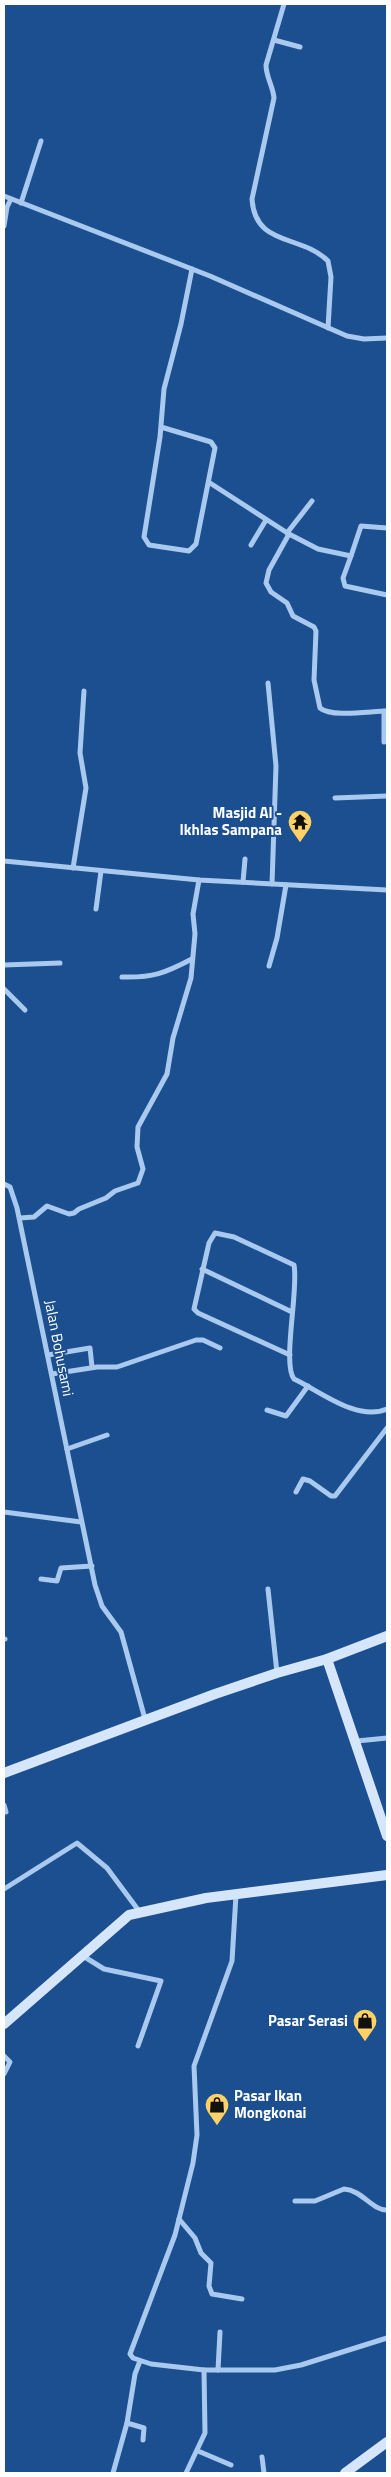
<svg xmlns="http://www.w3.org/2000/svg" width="391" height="2477" font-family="'Titillium Web',sans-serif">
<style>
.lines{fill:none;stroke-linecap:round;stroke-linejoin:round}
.street{stroke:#a9c9ee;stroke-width:5}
.secondary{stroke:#d6e6fa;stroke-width:10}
.labels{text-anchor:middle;stroke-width:4;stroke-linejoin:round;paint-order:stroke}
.poi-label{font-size:15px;font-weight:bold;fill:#fff;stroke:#1b4f8f;text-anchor:end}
.street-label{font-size:15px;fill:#fff;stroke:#1b4f8f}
</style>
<rect width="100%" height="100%" fill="#1b4f8f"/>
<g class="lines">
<!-- street -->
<g class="street">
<path d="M284,4L266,65C266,77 273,86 274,98L252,199C255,247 301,234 328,261L331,277L328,328"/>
<polyline points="274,40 300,47"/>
<polyline points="4,196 210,276 347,336 364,339 387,338"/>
<polyline points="21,203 41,141"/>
<polyline points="4,226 7,207 11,199"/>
<polyline points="161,427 211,442 215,448 196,544 189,551 149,545 144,537 160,437 164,389 181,324 192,269"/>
<polyline points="210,483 289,534 318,549 351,556 361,526 387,528"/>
<polyline points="287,533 312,501"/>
<path d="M289,534L269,570L266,583L271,592L287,603L293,616L314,627L316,631L314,680L320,708C332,718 371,711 387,711"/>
<polyline points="251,545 266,520"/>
<polyline points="351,556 343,578 345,586 387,595"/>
<polyline points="268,683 276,766 272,884"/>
<polyline points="384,742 384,711"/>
<polyline points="335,798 387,796"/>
<polyline points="4,861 199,880 387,890"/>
<polyline points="73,868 86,788 80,753 84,691"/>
<polyline points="243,882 245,859"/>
<polyline points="96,909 101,871"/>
<polyline points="4,965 60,963"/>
<polyline points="269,966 277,938 286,885"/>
<path d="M122,977C153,978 165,973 192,959"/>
<polyline points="4,989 25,1010"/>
<polyline points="4,1184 10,1187 17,1208 95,1585 102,1606 121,1632 145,1719"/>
<polyline points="20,1218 34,1217 47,1206 69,1214 74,1213 79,1209 106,1198 115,1191 138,1183 143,1169 137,1147 138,1127 167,1074 173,1038 191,978 195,934 193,914 199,880"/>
<polyline points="202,1269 292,1312"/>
<polyline points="48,1355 90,1348 92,1367"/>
<path d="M290,1355L198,1313L194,1309L209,1243L215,1233L234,1237L294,1265C299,1288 282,1364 294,1379C320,1391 357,1422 387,1409"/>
<polyline points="52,1374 97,1367 117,1367 196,1340 203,1340 220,1348"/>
<polyline points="267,1410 286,1416 308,1386"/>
<polyline points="67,1449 107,1435"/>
<polyline points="296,1492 303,1479 310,1481 331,1496 335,1496 387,1428"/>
<polyline points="4,1512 81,1522"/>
<polyline points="41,1579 57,1581 61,1568 92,1566"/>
<polyline points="268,1589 277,1673"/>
<polyline points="4,1639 5,1639"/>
<polyline points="357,1741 387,1738"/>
<polyline points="4,1805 6,1812"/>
<polyline points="4,1889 77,1843 107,1868 139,1911"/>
<polyline points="236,1895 232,1961 194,2066 197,2135 193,2163 175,2235 130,2354 133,2358 151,2364 204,2370 275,2370 301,2365 387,2338"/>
<polyline points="83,1956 104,1969 161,1981 138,2046"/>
<polyline points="4,2056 10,2062 4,2074"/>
<path d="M295,2201H315L344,2189C362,2190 373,2211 387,2210"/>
<polyline points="179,2219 195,2238 201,2253 211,2263 209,2286 212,2294 242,2299"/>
<polyline points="218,2370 220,2332"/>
<polyline points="127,2423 144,2428 143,2440"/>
<polyline points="198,2451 231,2465"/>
<polyline points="262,2457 264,2473"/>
<polyline points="113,2473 127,2423 135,2374 140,2361"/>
<polyline points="186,2473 205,2433 204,2370"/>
</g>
<!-- secondary -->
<g class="secondary">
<polyline points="327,1659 387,1836"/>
<polyline points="4,1773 215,1694 277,1673 327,1659 387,1636"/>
<polyline points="4,2024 129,1915 206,1898 387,1875"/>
<polyline points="345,2473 387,2442"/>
</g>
</g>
<!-- icons -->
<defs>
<symbol id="temple-pin" viewBox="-11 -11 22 30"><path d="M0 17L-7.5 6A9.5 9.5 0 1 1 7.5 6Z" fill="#ffd166" stroke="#1b4f8f"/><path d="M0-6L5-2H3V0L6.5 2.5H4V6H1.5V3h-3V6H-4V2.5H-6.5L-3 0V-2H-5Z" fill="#111"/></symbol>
<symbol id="shop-pin" viewBox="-11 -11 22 30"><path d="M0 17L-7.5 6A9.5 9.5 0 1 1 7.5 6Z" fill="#ffd166" stroke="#1b4f8f"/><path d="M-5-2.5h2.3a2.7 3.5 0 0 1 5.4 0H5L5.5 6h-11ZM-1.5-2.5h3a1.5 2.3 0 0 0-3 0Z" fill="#111"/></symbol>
</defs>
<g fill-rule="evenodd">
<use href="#temple-pin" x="286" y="808" width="28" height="38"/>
<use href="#shop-pin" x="351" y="2007" width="28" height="38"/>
<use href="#shop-pin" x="203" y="2091" width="28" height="38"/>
</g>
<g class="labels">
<!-- poi labels -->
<g class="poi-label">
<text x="282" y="818">Masjid Al -<tspan x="282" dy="17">Ikhlas Sampana</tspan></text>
<text x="348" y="2026">Pasar Serasi</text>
<text x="234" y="2101" text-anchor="start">Pasar Ikan<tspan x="234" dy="17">Mongkonai</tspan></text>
</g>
<!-- street labels -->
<g class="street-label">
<text transform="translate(59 1348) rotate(79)" y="5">Jalan Bohusami</text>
</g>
</g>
<!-- border -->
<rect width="391" height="2477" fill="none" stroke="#ffffff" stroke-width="10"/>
</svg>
